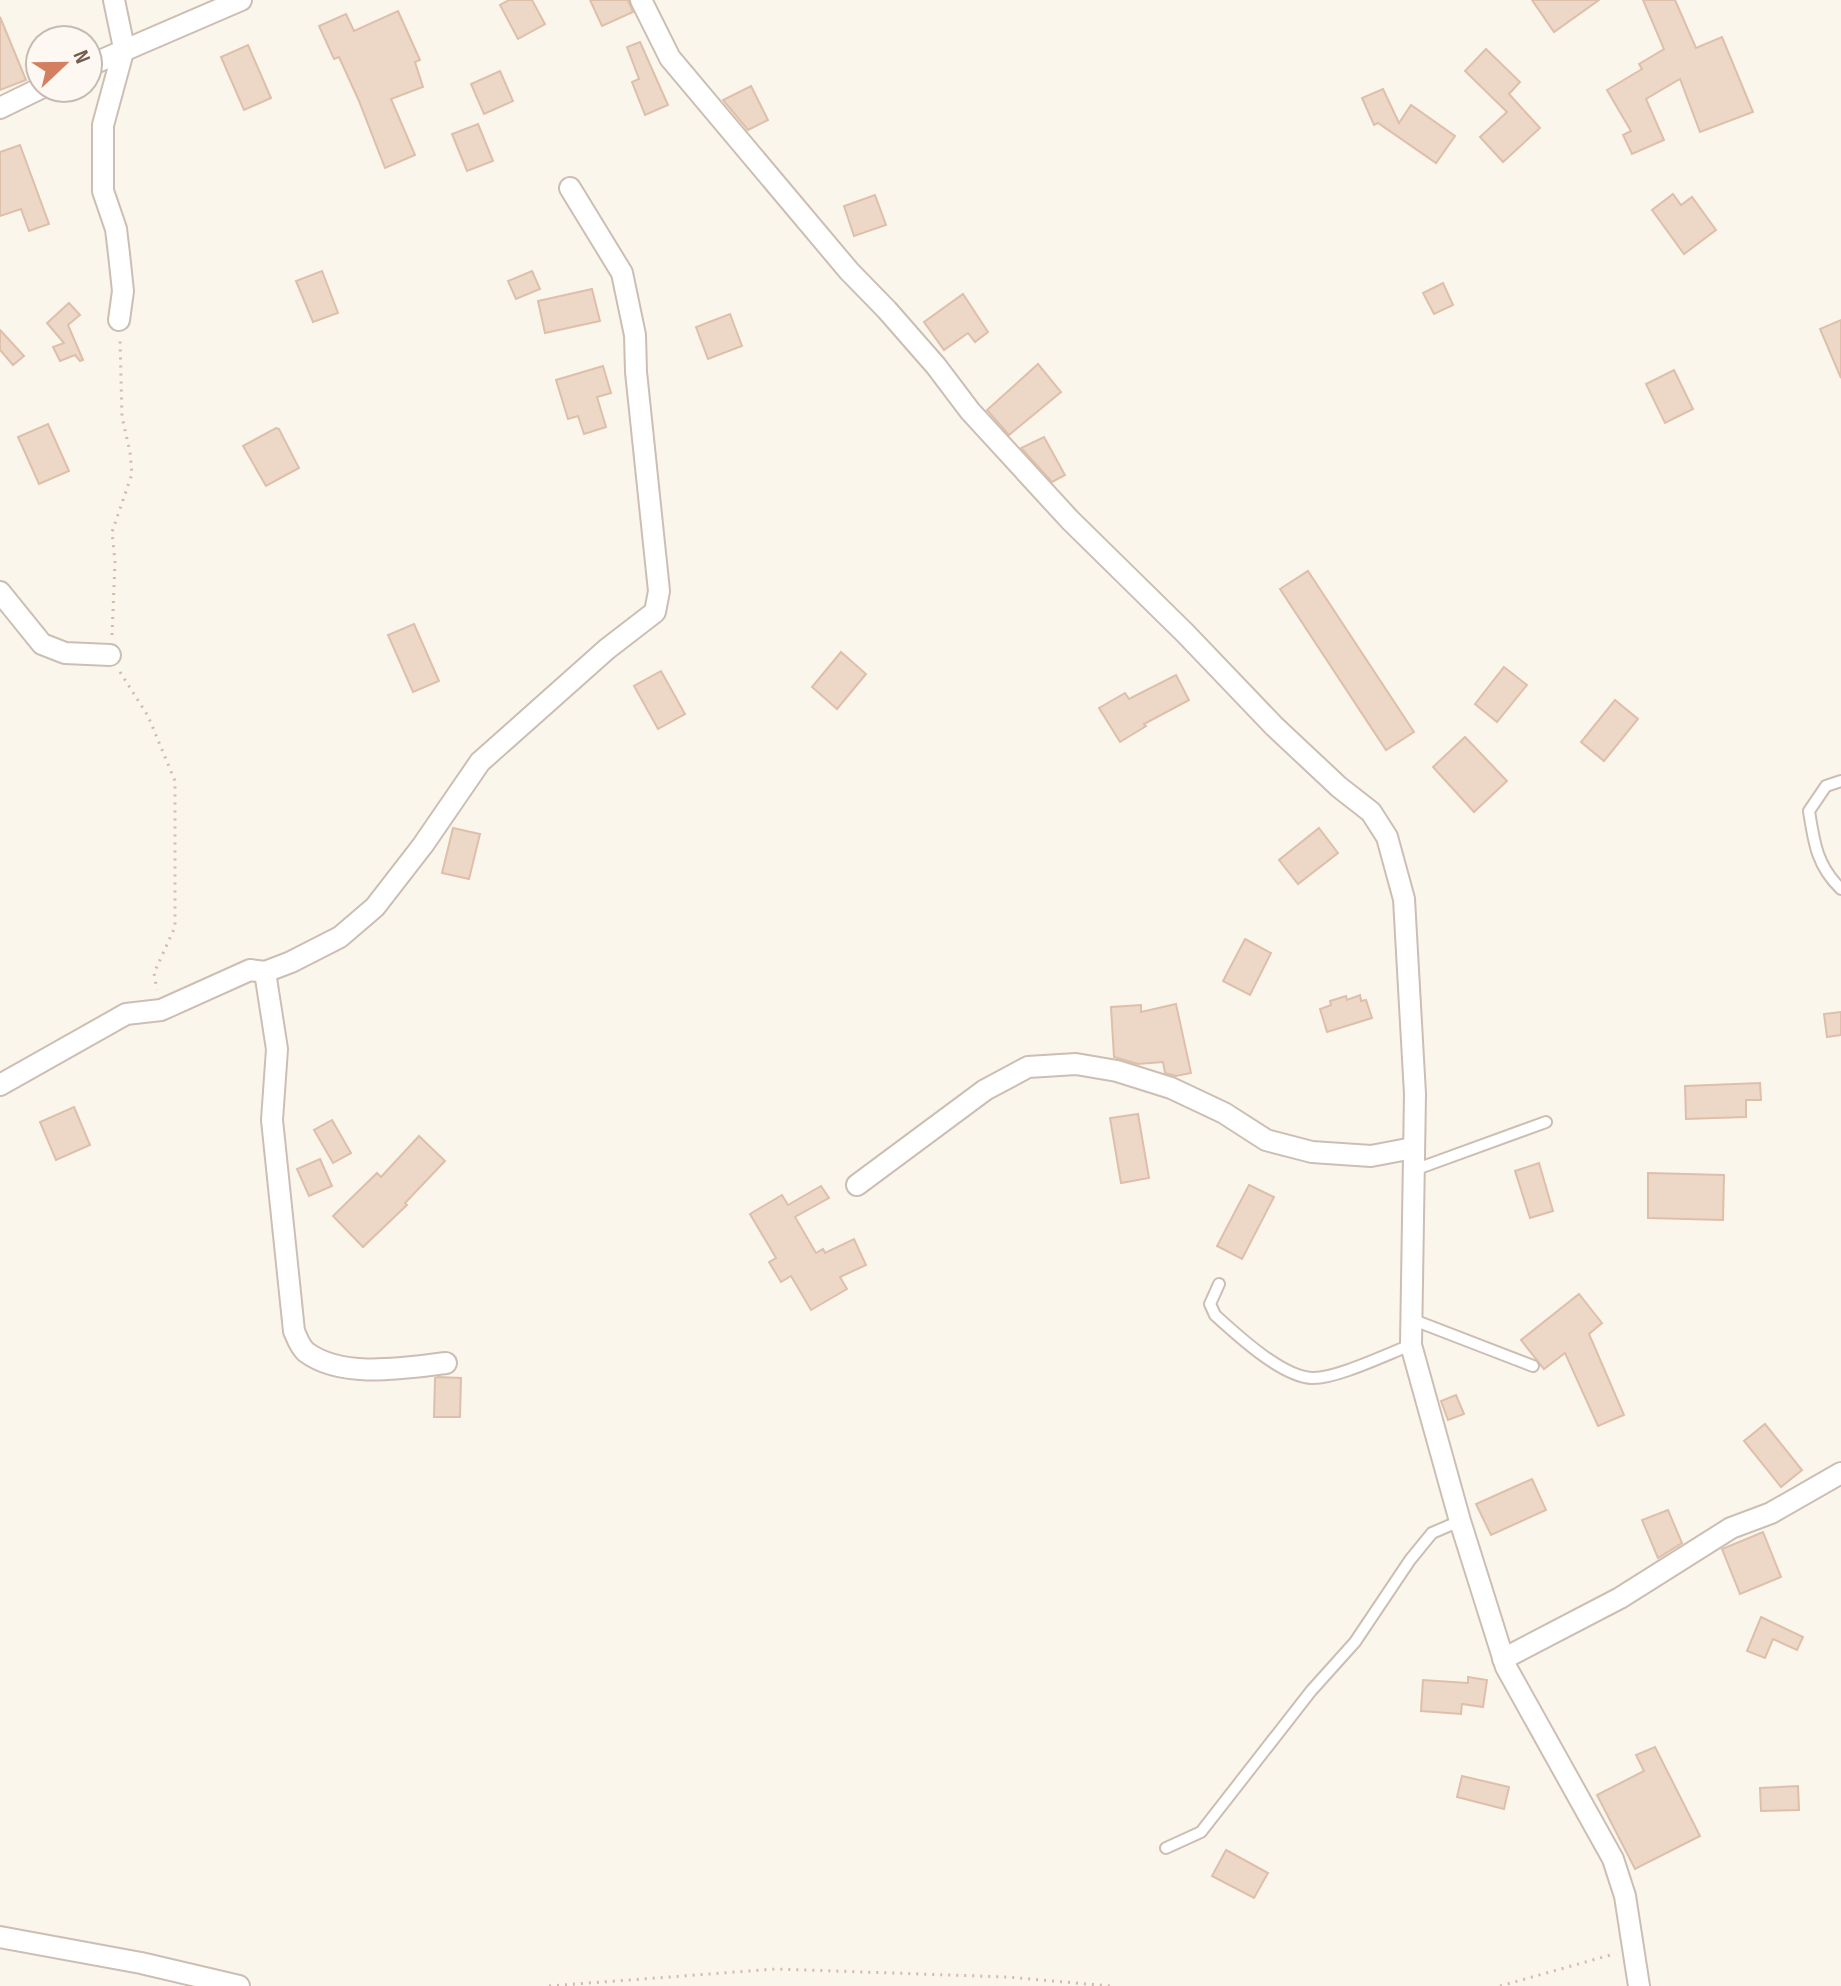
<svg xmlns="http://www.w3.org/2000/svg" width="1841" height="1986" font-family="'Sofia Sans Condensed',sans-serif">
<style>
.building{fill:#edd7c7;stroke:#debfa9;stroke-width:2}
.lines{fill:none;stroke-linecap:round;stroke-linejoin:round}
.service-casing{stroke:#ccbeb3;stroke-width:14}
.minor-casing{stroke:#ccbeb3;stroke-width:24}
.path{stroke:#d2bbaa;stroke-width:3;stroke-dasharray:2 6;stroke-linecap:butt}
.service{stroke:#fff;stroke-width:10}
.minor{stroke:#fff;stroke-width:20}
</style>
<rect width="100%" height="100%" fill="#fbf6ec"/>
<!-- building -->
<g class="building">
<polygon points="509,0 532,0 545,24 518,39 500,5"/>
<polygon points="590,0 628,0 633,12 602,26"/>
<polygon points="1532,0 1599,0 1554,32"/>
<polygon points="1643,0 1675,0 1696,48 1722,37 1753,112 1700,132 1680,79 1646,99 1664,140 1632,154 1623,135 1631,131 1607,90 1642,69 1639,64 1664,49"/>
<polygon points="398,11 420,60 415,62 423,87 391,99 415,155 385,168 359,101 339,57 334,59 319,26 346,14 354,31"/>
<polygon points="0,17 26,80 0,90"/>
<polygon points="640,42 668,105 645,115 632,82 639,79 627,47"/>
<polygon points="248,45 271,98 244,110 221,57"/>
<polygon points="1486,49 1520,82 1509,94 1540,128 1503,162 1480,137 1507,112 1465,71"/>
<polygon points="500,71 513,101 484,114 471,84"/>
<polygon points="751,86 768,120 748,130 723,100"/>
<polygon points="1383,89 1399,123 1411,105 1455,136 1436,163 1378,123 1374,125 1362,98"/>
<polygon points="478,124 493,161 467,171 452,134"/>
<polygon points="20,145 49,224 29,231 21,209 0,216 0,152"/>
<polygon points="1673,194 1681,205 1692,197 1716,230 1684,254 1652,210"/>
<polygon points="875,195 886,225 854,236 844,206"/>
<polygon points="322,271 338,313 313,322 296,281"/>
<polygon points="532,271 540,289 516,299 508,281"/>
<polygon points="1443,283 1453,305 1434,314 1423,293"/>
<polygon points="592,289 600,321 545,333 538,301"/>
<polygon points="963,294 988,332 975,342 968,333 944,350 924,322"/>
<polygon points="69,303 80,315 68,325 83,360 80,361 75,355 60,361 53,347 64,343 47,323"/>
<polygon points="730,314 742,346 708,359 696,327"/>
<polygon points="1841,320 1841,378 1820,329"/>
<polygon points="0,330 24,356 13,365 0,350"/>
<polygon points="1038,364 1061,392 1009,435 987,410"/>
<polygon points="603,366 611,393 597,397 606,427 584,434 578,416 568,419 556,380"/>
<polygon points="1674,370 1693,409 1665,423 1646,384"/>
<polygon points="48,424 69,471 39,484 18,437"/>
<polygon points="276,428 279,429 299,468 266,486 243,446"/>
<polygon points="1044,437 1065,475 1052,482 1021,448"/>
<polygon points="1308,571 1414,732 1386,750 1280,589"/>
<polygon points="414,624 439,681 413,692 388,635"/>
<polygon points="841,652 866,674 837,709 812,687"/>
<polygon points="1504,667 1527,685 1497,722 1475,704"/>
<polygon points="661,671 685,714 658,729 634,686"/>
<polygon points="1176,675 1189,700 1144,724 1146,726 1120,742 1099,708 1125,693 1129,699"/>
<polygon points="1615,700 1638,719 1604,761 1581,742"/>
<polygon points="1465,737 1507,781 1474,812 1433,767"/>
<polygon points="453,828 480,834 469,879 442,873"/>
<polygon points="1319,828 1338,853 1298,884 1279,860"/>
<polygon points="1245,939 1271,953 1250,995 1223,981"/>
<polygon points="1360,995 1361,1001 1366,1000 1372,1018 1327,1032 1320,1009 1331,1005 1330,1001 1346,996 1347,1000"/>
<polygon points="1176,1004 1191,1073 1176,1076 1165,1073 1163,1062 1138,1064 1114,1057 1111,1007 1141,1005 1141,1012"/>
<polygon points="1841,1012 1841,1035 1827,1037 1824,1014"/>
<polygon points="1760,1083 1761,1100 1746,1100 1746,1117 1686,1119 1685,1086"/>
<polygon points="74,1107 90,1145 56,1160 40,1122"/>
<polygon points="1138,1114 1149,1178 1121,1183 1110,1118"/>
<polygon points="332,1120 351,1153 333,1163 314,1130"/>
<polygon points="419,1136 445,1161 405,1203 407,1205 363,1247 333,1216 377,1173 381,1177"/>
<polygon points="320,1159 332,1186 309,1196 297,1169"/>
<polygon points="1539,1163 1553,1211 1530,1218 1515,1171"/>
<polygon points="1648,1173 1724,1175 1723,1220 1648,1218"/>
<polygon points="1249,1185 1274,1197 1242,1259 1217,1246"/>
<polygon points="821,1186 829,1198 795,1217 816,1253 823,1249 825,1253 854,1239 866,1265 840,1277 847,1289 811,1310 791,1276 781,1282 769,1262 776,1258 750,1214 782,1195 788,1205"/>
<polygon points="1579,1294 1602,1323 1589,1334 1624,1415 1598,1426 1565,1353 1544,1369 1521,1340"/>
<polygon points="438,1377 461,1378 460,1417 434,1417 435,1378"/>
<polygon points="1456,1395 1464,1414 1448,1420 1441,1401"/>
<polygon points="1765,1424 1802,1470 1781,1487 1744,1441"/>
<polygon points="1532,1479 1546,1510 1491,1535 1476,1504"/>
<polygon points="1668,1510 1682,1543 1658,1558 1642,1520"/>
<polygon points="1763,1532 1781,1577 1740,1594 1722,1549"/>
<polygon points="1761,1617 1803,1637 1797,1650 1773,1639 1765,1658 1747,1651"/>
<polygon points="1468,1677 1487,1680 1483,1707 1462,1704 1461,1714 1421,1711 1423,1680 1468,1683"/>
<polygon points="1655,1747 1700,1836 1635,1869 1597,1795 1644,1771 1636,1755"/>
<polygon points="1462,1776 1509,1787 1504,1809 1457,1797"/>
<polygon points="1798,1786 1799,1810 1761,1811 1760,1788"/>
<polygon points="1226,1850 1268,1873 1254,1898 1212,1876"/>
</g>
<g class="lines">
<defs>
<g id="service">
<path d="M1841,781L1826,786L1809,811C1814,843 1817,866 1841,889"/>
<polyline points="1414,1170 1546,1122"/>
<path d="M1219,1284L1210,1304L1215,1315C1237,1335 1282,1377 1312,1378C1336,1379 1387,1354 1411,1345"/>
<polyline points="1411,1319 1533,1366"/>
<polyline points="1166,1848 1201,1832 1311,1691 1355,1642 1410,1560 1432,1533 1460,1521"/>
</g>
<g id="minor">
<polyline points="114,0 124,48 103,125 103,191 116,229 119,254 123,291 119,320"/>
<polyline points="641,0 670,58 849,271 887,310 936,366 970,411 1070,520 1185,633 1274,726 1339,787 1371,812 1387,837 1404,899 1415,1094 1411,1345 1460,1521 1506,1667 1613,1859 1625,1896 1639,1986"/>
<polyline points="88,66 241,0"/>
<polyline points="0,108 41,88"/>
<polyline points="0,592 42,644 65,653 110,655"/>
<path d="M265,972L277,1049L272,1120L294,1331C297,1338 300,1347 306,1352C342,1379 404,1368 446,1363"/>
<polyline points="0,1085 126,1014 161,1010 250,970 265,972 291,962 340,937 375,907 423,845 480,762 607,649 655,612 659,591 636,372 635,335 622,273 570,188"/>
<polyline points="857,1185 985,1090 1028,1067 1076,1064 1117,1071 1171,1088 1224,1113 1266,1140 1312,1152 1371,1156 1413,1148"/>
<polyline points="1503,1659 1620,1598 1731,1528 1771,1513 1841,1473"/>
<polyline points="0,1937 141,1963 239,1986"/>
</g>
</defs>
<!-- service casing -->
<use href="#service" class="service-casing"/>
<!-- minor casing -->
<use href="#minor" class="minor-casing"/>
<!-- path -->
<g class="path">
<polyline points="112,635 115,562 112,532 132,474 130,452 122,417 120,340"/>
<polyline points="120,672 148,716 175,781 175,927 154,973 157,990"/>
<polyline points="549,1986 776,1969 1007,1977 1110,1986"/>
<polyline points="1500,1986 1614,1954"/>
</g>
<!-- service -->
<use href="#service" class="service"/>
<!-- minor -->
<use href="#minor" class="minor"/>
</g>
<!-- north arrow -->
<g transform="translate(64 64) rotate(68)"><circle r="38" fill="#fdf9f2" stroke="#c6bbb2" stroke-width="2"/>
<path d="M0-6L14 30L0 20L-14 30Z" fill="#d57f61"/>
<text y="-12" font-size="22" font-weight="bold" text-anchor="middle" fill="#735f51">N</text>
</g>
</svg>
